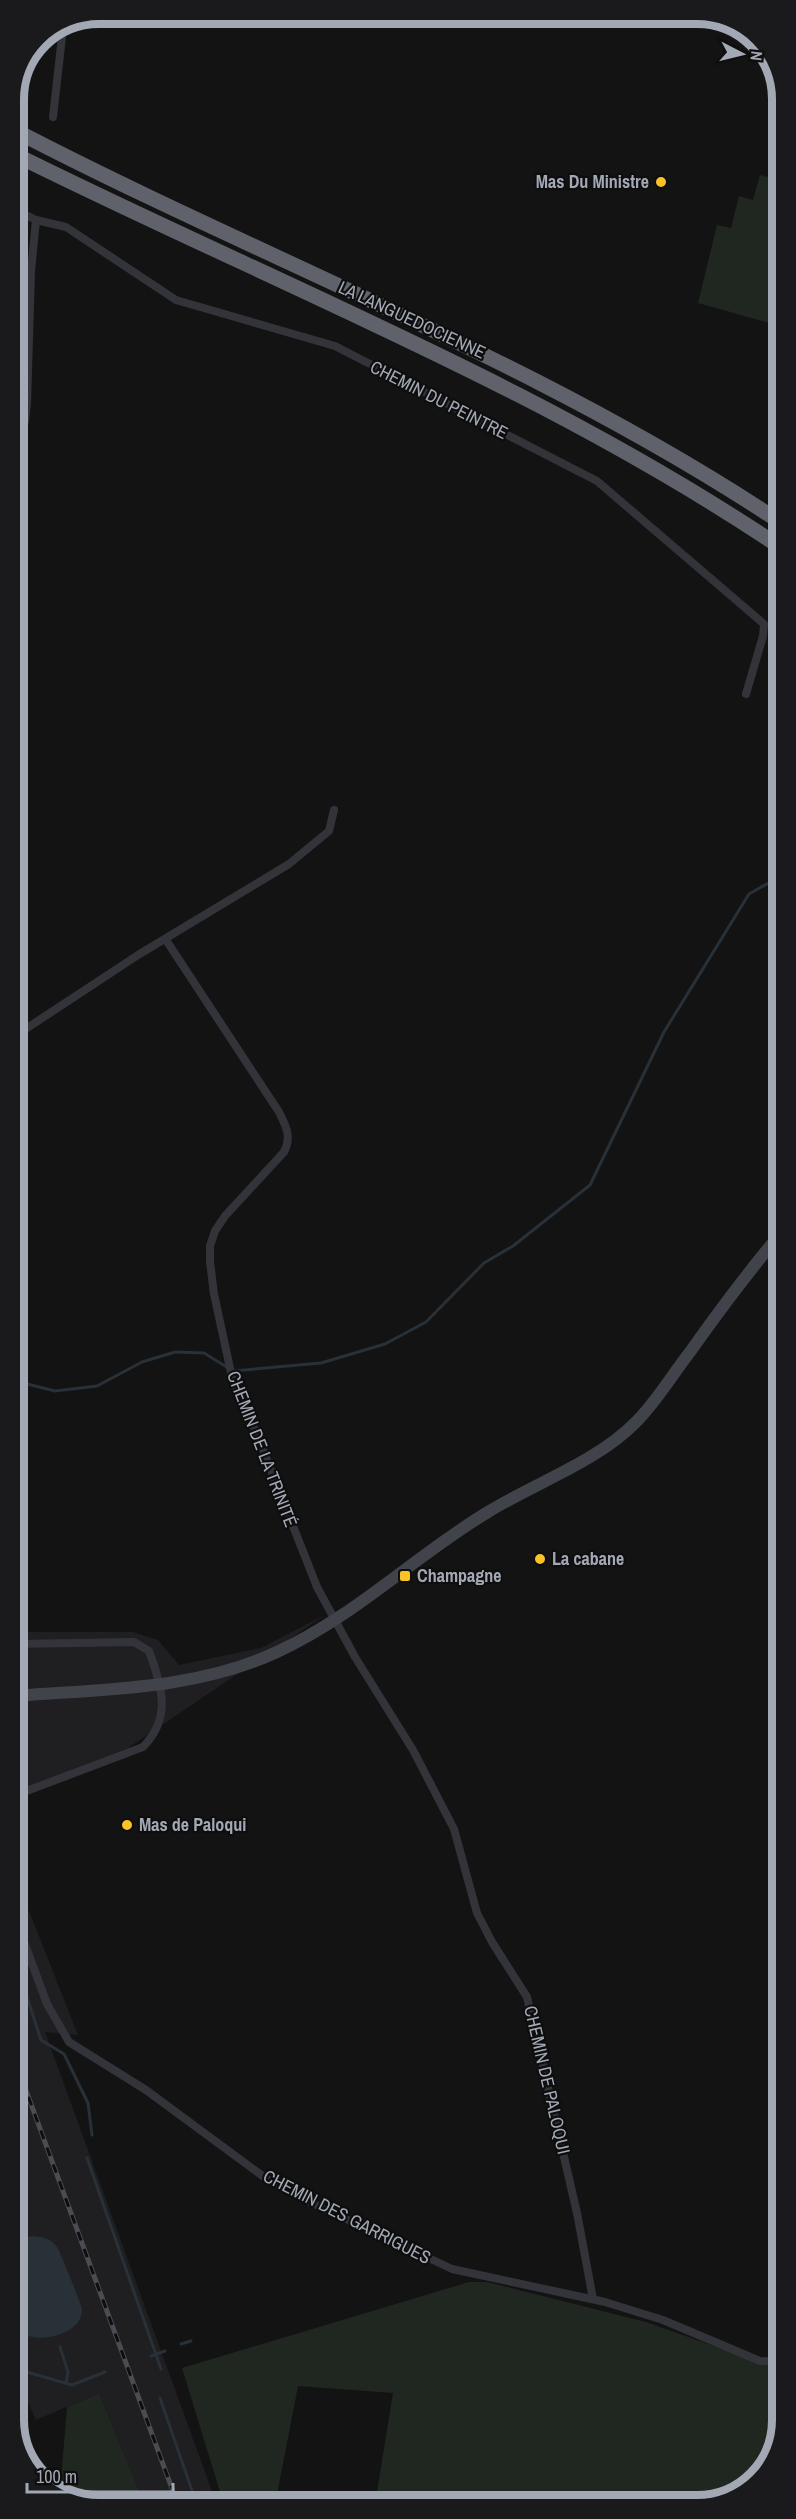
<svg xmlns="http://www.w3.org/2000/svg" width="796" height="2519" font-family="'Archivo Narrow',sans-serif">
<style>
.built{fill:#1f1f21}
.green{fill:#1f2720}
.water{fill:#283038}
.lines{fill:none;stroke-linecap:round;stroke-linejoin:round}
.stream{stroke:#283038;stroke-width:3}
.street{stroke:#333439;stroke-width:8}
.secondary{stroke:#41434a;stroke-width:12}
.highway{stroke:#5f616b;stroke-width:15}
.rail-casing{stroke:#4a4c53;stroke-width:5}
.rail{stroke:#0e0e0f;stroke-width:3;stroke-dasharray:9;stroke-linecap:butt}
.poi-dot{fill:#f9c225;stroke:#0e0e0f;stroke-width:2}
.labels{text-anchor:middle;stroke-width:4.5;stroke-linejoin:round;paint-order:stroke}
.poi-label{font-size:18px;font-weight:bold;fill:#a3a8b5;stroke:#0e0e0f;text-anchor:start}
.street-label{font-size:18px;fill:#a3a8b5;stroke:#0e0e0f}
.rim{fill:none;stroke:#a3a8b5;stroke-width:8}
</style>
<rect width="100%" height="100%" fill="#131314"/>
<!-- built -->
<g class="built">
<polygon points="325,1615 128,1748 16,1792 15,1632 133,1632 158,1640 179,1665 261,1648"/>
<polygon points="16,1890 31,1916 78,2035 45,2032 217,2505 145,2505 99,2393 36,2420 16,2376"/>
</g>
<!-- green -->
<g class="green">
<polygon points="780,146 780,326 698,303 717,225 731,228 739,196 753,200 760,175 772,178"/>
<polygon points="469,2282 487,2282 646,2322 779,2369 782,2368 782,2421 765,2472 719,2503 375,2504 393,2393 298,2386 275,2505 224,2505 182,2368"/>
<polygon points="99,2393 145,2505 93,2505 60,2492 67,2407"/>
</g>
<!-- water -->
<path class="water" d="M32,2236C42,2237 51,2238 57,2247C60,2251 81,2304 82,2309C83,2333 43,2343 26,2335L16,2309V2241Z"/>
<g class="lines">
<!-- stream -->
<g class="stream">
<polyline points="15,1381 55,1391 97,1386 142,1362 175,1352 204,1353 233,1371 321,1363 385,1344 426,1322 484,1263 513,1246 590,1185 664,1032 749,894 781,876"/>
<polyline points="17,1895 21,1894"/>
<polyline points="16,1963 41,2040 64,2054 88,2103 92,2135"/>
<polyline points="87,2158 161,2369"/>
<polyline points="181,2344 191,2341"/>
<polyline points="60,2347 68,2372 66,2383"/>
<polyline points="151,2356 165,2351"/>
<polyline points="16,2357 20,2370 72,2385 105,2372"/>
<polyline points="160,2398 197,2505"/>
</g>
<!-- street -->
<g class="street">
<polyline points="53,117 63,28"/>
<polyline points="14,209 36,220 66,227 176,300 335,346 597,481 764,624 763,636 746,694"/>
<polyline points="14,438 25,421 27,404 31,271 36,220"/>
<path d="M166,940L279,1112C286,1126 292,1137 284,1152L225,1216L215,1231L210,1246V1262L214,1294L233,1382L252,1422L317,1587L355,1657L413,1750L454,1829L477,1913L492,1942L527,1997L577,2213L593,2299"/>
<polyline points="15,1036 138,955 289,864 329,831 334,810"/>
<path d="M15,1644L134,1642L149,1651C162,1686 172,1718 143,1747L16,1795"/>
<polyline points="16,1920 47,2004 69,2042 146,2090 264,2177 312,2203 452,2269 605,2302 663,2320 760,2361 782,2362"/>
</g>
<!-- secondary -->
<path class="secondary" d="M15,1696C103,1689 196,1690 277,1652C354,1617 416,1555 488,1512C535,1483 597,1462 636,1422C656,1402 672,1375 690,1352C719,1311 749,1271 781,1233"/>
<!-- highway -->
<g class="highway">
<path d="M14,130C270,263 538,361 780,522"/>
<path d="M14,154C271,282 541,386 780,547"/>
</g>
<defs>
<polyline id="rail" points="16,2063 178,2505"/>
</defs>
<!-- rail casing -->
<use href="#rail" class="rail-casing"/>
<!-- rail -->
<use href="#rail" class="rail"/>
</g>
<!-- markers -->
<g class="poi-dot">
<circle cx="661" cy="182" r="6"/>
<circle cx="540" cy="1559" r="6"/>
<rect x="399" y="1570" width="12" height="12" rx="3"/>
<circle cx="127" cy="1825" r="6"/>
</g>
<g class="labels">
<!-- poi labels -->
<g class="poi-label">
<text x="649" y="188" text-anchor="end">Mas Du Ministre</text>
<text x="552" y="1565">La cabane</text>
<text x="417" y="1582">Champagne</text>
<text x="139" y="1831">Mas de Paloqui</text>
</g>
<!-- street labels -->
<g class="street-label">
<text transform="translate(412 320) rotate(25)" y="6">LA LANGUEDOCIENNE</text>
<text transform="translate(439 400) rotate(27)" y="6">CHEMIN DU PEINTRE</text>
<text transform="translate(262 1449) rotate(69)" y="6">CHEMIN DE LA TRINITÉ</text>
<text transform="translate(547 2080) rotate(77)" y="6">CHEMIN DE PALOQUI</text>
<text transform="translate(347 2217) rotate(27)" y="6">CHEMIN DES GARRIGUES</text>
</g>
</g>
<!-- crop -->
<path d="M0 0H796V2519H0ZM99 24H697A75 75 0 0 1 772 99V2420A75 75 0 0 1 697 2495H99A75 75 0 0 1 24 2420V99A75 75 0 0 1 99 24Z" fill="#1a1a1c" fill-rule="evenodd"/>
<path class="rim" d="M99 24H697A75 75 0 0 1 772 99V2420A75 75 0 0 1 697 2495H99A75 75 0 0 1 24 2420V99A75 75 0 0 1 99 24Z"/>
<!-- north arrow -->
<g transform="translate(742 54) rotate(97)" stroke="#0e0e0f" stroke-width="4.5" paint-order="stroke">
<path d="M0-4.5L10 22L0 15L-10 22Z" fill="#a3a8b5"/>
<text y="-9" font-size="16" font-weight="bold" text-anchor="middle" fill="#a3a8b5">N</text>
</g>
<!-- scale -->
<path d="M27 2483v9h146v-9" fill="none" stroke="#a3a8b5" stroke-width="3"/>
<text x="36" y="2483" font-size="18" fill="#a3a8b5" stroke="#0e0e0f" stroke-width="4.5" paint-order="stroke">100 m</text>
</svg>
